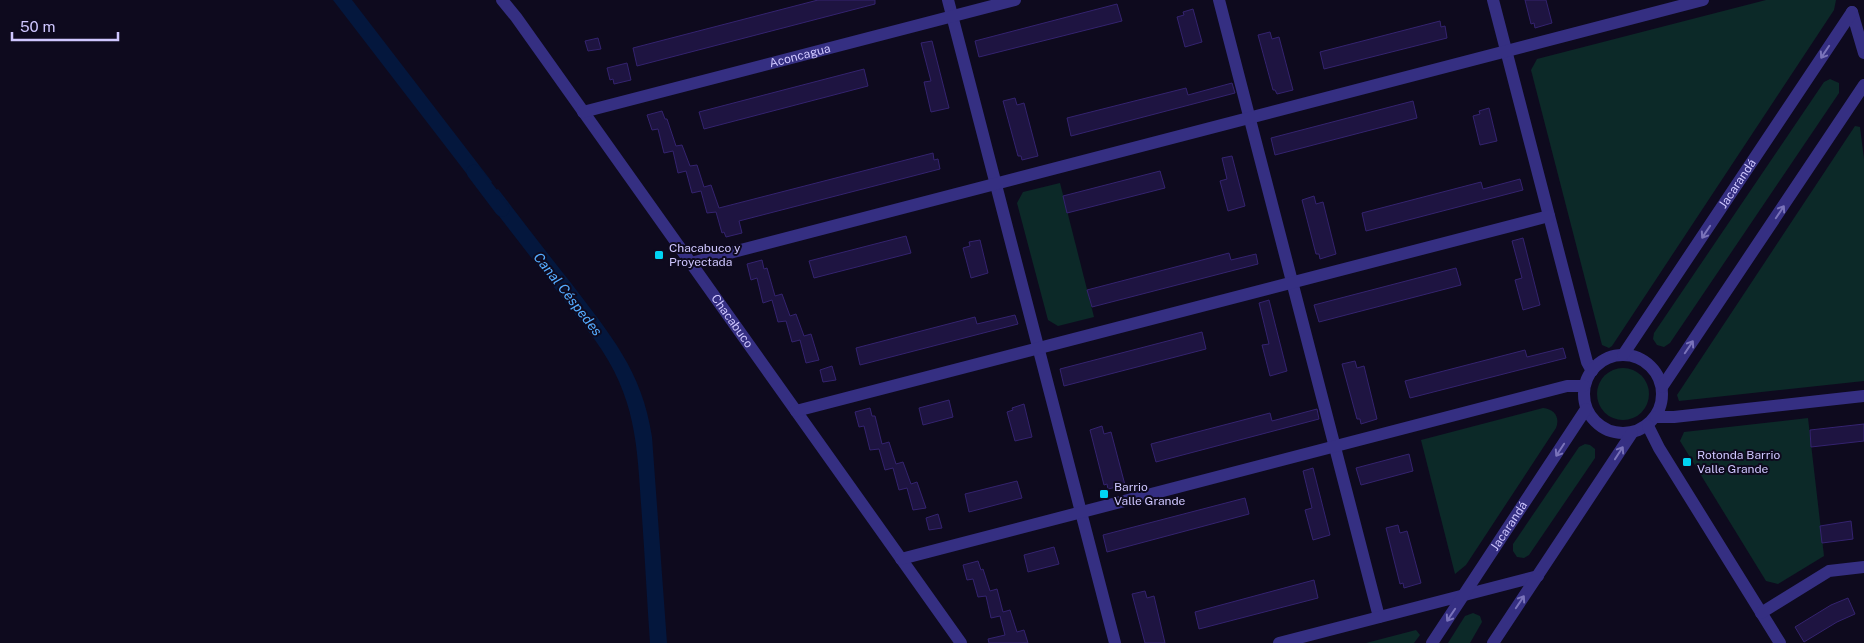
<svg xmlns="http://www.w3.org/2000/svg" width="1864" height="643" font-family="'Public Sans',sans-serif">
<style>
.green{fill:#0c2928}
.water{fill:#04173d}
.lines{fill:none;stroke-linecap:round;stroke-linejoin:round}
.canal{stroke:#04173d;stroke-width:15}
.building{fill:#1e1441;stroke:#34236f}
.minor{stroke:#352f82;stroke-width:12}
.oneway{stroke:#7a73ba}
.poi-dot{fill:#00d3f2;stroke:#0e0a1e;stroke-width:2}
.labels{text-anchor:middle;stroke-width:4;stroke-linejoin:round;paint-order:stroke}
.street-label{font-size:12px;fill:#cfc7ff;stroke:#0e0a1e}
.poi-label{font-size:12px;fill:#cfc7ff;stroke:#0e0a1e;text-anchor:start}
.water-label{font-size:14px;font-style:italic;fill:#55acff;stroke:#0e0a1e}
</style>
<rect width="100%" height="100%" fill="#0e0a1e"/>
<!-- green -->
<g class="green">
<polygon points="1766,0 1836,0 1834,10 1612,346 1609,348 1602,345 1531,70 1537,59"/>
<polygon points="1830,79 1839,83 1839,93 1670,343 1664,347 1657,345 1653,339 1654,333 1824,82"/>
<polygon points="1855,126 1860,127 1864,159 1864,381 1679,401 1677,395"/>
<polygon points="1060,183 1094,317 1058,326 1048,320 1017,203 1023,192"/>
<circle cx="1623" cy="394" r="26"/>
<path d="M1543,408C1555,409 1560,418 1556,428L1466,565L1455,574L1421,440Z"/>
<polygon points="1808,418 1824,556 1778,584 1766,581 1680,441 1684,432"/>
<polygon points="1585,444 1590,445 1595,449 1595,458 1529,555 1524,558 1517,557 1513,551 1513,544 1579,447"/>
<polygon points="1473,613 1480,616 1482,622 1470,643 1448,643 1465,616"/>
<polygon points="1416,630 1420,635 1414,643 1366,643"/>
</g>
<!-- water -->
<g class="water">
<polygon points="333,0 352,0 492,182 480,191"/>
<path d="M498,189C522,220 546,252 571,283C610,335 642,370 652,437L667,643H650C647,601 645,559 642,517C637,448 638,400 595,340L485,198Z"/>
</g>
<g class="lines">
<!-- canal -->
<polyline class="canal" points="474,172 502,209"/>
</g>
<!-- building -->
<g class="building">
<polygon points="818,0 875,0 875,4 637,66 633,48"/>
<polygon points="1525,0 1546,0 1552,23 1535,28 1534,23 1531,24"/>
<polygon points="1117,4 1122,21 979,57 975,41"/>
<polygon points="1193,9 1202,42 1185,47 1177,17 1184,15 1183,12"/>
<polygon points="1440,21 1441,27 1445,26 1447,38 1324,69 1320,52"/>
<polygon points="1270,32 1272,39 1279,37 1293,90 1277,94 1275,90 1273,90 1258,35"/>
<polygon points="598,38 601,49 588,51 585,41"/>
<polygon points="932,41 949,108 931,112 924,82 931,81 921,43"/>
<polygon points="627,63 631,80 614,84 613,79 610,80 607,68"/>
<polygon points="864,69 868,86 704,129 699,112"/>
<polygon points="1232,83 1235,93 1071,136 1067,118 1186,88 1188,95"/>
<polygon points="1015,98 1017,105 1024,103 1038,156 1022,160 1021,156 1018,156 1003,101"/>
<polygon points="1413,101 1417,118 1275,155 1271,138"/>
<polygon points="1489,108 1497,141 1480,145 1473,116 1480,114 1479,111"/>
<polygon points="662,111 665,119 667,119 676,146 682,145 690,166 697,165 704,187 711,185 719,208 933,153 934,160 938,159 940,169 739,221 742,233 726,237 724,232 722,233 716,212 707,213 701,191 692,193 686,171 678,173 673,151 664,153 658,129 652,130 647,115"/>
<polygon points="1232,156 1245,206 1228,211 1220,181 1227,179 1222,158"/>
<polygon points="1160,171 1165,188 1067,213 1063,196"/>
<polygon points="1520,179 1523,190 1366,231 1362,213 1481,182 1483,189"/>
<polygon points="1314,196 1316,204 1323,202 1336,254 1320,259 1319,254 1316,254 1302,200"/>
<polygon points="906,236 911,253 814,278 809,261"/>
<polygon points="1523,238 1540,305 1523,310 1515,280 1522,278 1512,241"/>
<polygon points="980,240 988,273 971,278 963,248 970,246 969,242"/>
<polygon points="1229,253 1231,260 1256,254 1258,264 1092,307 1087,290"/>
<polygon points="762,260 764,269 767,268 775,296 782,294 790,316 796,314 804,336 811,334 819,360 806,363 800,340 792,342 786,321 778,322 772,300 763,303 757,278 751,280 747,264"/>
<polygon points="1456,268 1461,285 1319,322 1314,305"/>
<polygon points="1269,300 1287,371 1270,376 1262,345 1269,344 1259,303"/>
<polygon points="1015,315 1018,324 860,365 856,348 975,317 977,324"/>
<polygon points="1202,332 1206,349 1064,386 1060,369"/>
<polygon points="1563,348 1566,358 1410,398 1405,381 1525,350 1527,357"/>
<polygon points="1355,361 1357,368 1364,366 1377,419 1361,424 1360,419 1357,419 1342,364"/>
<polygon points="832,366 836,380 823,382 820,370"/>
<polygon points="949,400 953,417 923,425 919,408"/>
<polygon points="1024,404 1032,437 1015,441 1007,412 1013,410 1012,408"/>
<polygon points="870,408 872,416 875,416 882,444 889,442 896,464 903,462 911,484 917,482 926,508 913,510 907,488 899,490 893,468 885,470 879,449 870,450 864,426 859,427 855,412"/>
<polygon points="1317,409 1319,419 1156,462 1151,444 1270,413 1272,421"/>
<polygon points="1864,424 1864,441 1811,447 1810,430"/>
<polygon points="1102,426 1104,434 1111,432 1125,485 1108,489 1107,484 1104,485 1090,430"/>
<polygon points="1409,454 1413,471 1361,485 1356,468"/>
<polygon points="1313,468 1330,535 1313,540 1305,510 1312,508 1303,471"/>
<polygon points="1017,481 1022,498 969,512 965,494"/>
<polygon points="1245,498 1249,514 1107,552 1103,535"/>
<polygon points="938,514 942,528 929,530 926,518"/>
<polygon points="1851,521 1853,539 1822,543 1820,526"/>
<polygon points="1398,525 1400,533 1407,531 1421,583 1404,588 1403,583 1400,584 1386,528"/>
<polygon points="1054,547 1059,564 1028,572 1024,555"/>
<polygon points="978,561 981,570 983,569 990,591 997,589 1003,612 1010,610 1017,632 1024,630 1028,643 989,643 988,639 1005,635 1000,616 991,618 986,596 978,597 973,579 967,580 963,565"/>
<polygon points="1314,580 1318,598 1199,629 1195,612"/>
<polygon points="1145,591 1147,598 1154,596 1165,643 1145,643 1132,594"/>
<polygon points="1848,598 1855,614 1837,622 1804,642 1795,627 1831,605"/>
</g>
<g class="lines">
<!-- minor -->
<g class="minor">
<path id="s1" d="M502,0L516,17L961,643"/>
<polyline points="948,0 1115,643"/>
<polyline points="1219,0 1379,617"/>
<polyline points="1493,0 1587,362 1592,371"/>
<polyline points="1852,12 1864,53"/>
<path id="s2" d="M583,112L1015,0"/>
<polyline points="691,263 1703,0"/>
<circle cx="1623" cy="394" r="39"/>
<path id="s3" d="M1623,355L1852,12"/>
<polyline points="1662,387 1864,85"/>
<polyline points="796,411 1549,216"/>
<polyline points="1656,417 1674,417 1864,396"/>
<polyline points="1648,426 1659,448 1780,643"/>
<polyline points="901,559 1567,386 1584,386"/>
<polyline points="1761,613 1829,571 1864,567"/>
<polyline points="1279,643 1538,576"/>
<path id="s4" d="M1432,643L1586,409"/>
<polyline points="1493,643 1632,433"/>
</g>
</g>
<!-- one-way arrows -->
<defs><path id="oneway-shaft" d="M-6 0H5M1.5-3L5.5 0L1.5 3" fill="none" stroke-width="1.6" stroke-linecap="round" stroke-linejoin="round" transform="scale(1.25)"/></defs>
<g class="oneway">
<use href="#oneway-shaft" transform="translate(1825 52) rotate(124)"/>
<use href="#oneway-shaft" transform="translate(1780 212) rotate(-56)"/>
<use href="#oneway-shaft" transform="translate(1706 232) rotate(124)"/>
<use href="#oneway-shaft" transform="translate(1689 347) rotate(-56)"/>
<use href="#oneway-shaft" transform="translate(1560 450) rotate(123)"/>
<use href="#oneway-shaft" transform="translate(1619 453) rotate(-57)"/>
<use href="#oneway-shaft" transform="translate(1520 602) rotate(-56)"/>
<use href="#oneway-shaft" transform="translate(1451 615) rotate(124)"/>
</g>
<!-- markers -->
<g class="poi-dot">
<rect x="654" y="250" width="10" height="10" rx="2.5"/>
<rect x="1682" y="457" width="10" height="10" rx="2.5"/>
<rect x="1099" y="489" width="10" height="10" rx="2.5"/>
</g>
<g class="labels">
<!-- street labels -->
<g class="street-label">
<text dy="4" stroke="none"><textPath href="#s2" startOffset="224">Aconcagua</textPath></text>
<text dy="4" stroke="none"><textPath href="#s3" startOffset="206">Jacarandá</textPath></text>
<text dy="4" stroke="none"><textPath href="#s1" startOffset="395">Chacabuco</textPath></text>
<text dy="4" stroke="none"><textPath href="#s4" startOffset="140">Jacarandá</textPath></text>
</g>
<!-- poi labels -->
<g class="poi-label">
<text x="669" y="252">Chacabuco y<tspan x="669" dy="14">Proyectada</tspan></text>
<text x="1697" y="459">Rotonda Barrio<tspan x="1697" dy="14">Valle Grande</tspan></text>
<text x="1114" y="491">Barrio<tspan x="1114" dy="14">Valle Grande</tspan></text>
</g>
<!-- water labels -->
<g class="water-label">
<text transform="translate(568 294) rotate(52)" y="5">Canal Céspedes</text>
</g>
</g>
<!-- scale -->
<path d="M12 32v8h106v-8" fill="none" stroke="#cfc7ff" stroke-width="2.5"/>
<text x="20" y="32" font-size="15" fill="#cfc7ff" stroke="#0e0a1e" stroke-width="4" paint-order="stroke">50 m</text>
</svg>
